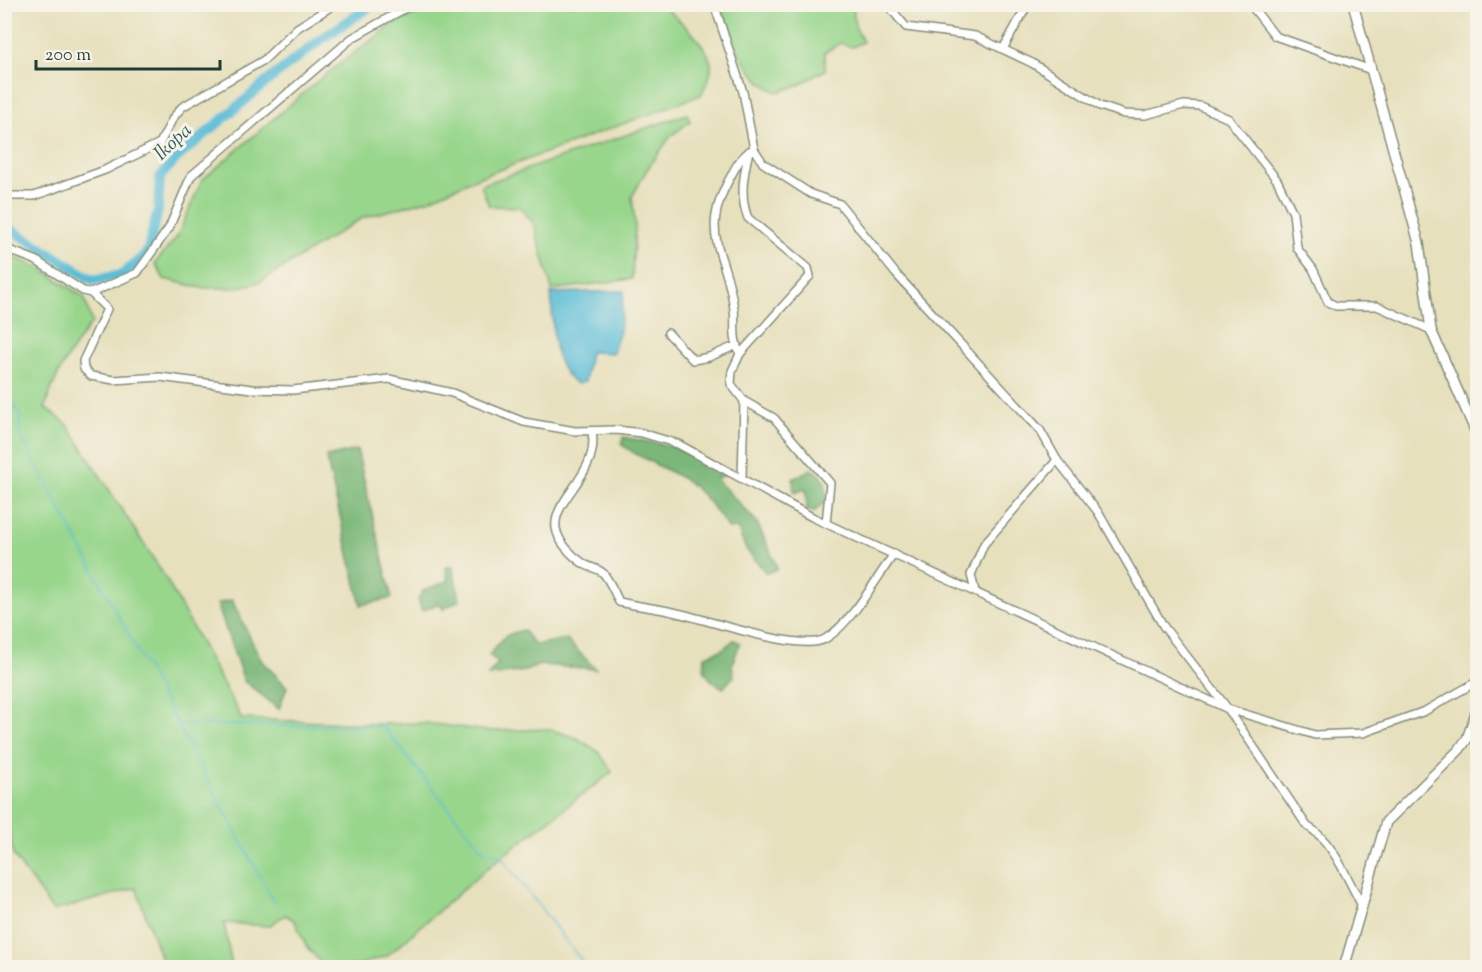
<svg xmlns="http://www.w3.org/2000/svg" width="1482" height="972" font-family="'Sorts Mill Goudy',serif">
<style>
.green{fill:#98d68c;stroke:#5c8a60;stroke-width:1.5}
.forest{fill:#7ab778;stroke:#4c7a56;stroke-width:1.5}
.water{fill:#5abdd8;stroke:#3c7d86;stroke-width:1.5}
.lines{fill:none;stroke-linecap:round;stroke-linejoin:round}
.stream{stroke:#5abdd8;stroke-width:1.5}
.river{stroke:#5abdd8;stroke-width:10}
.street-casing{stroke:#838e78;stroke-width:10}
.secondary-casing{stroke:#838e78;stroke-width:12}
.street{stroke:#fff;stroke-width:7}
.secondary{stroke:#fff;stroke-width:9}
.labels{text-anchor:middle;stroke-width:6;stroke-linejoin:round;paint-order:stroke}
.water-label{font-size:20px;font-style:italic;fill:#2e5d5d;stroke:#f7f3e8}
</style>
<rect width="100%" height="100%" fill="#f7f3e8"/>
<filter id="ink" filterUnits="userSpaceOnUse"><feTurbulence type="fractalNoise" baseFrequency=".0167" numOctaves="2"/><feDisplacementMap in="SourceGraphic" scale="12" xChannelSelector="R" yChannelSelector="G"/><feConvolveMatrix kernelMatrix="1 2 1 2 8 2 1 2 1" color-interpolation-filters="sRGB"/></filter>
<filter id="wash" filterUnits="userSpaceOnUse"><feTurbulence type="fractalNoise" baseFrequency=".008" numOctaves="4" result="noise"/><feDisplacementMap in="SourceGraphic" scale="24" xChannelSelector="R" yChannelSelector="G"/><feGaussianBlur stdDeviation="1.35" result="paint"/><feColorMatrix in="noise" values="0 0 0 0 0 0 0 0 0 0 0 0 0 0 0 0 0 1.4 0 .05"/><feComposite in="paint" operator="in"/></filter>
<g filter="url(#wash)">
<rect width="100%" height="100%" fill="#e7e0bd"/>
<!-- green -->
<g class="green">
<path d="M440,5H662C677,18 706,42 711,63C713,74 705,86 701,95L472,180L428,200L362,218L260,282L235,288H202L164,279L155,263L177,237L202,180L326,74L396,22Z"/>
<path d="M720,5H853L855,26L863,42L852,47L841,43L825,52V70L799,85L778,92C744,79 732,35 720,5Z"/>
<polygon points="687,114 690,121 670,137 646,171 632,197 635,223 632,279 552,290 534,224 520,207 489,206 481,185"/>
<path d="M5,254L40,268L84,297L92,322C72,349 54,375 45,408L67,424L165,577L242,719L373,724L426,723L489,731L549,729L577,738L599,752L612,772L491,865L387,956L351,967H325L307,947L294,920L285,915L269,926L224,923L232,967H164L136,888L53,911L13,855L4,791Z"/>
</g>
<!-- forest -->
<g class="forest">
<path d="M623,437L674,447L722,470L724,476L717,477L718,481L756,521L776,564L777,570L766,573L746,549L737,528L729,529C716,511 703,492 685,480C664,467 642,460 622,445Z"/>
<polygon points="357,450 392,598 361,605 326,457"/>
<path d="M811,469C827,476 827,486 825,502L814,512L807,511L806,489L794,493L793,479Z"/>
<polygon points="452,565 460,600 443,609 439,603 422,611 418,599 424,590 448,581 446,568"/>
<polygon points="232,600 261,660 287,687 279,709 244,681 217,604"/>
<polygon points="523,630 535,645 566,639 596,669 540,665 525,671 488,676 498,663 489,655 505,636"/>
<polygon points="734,640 740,643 732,665 734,676 723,688 711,680 704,670 705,656 721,650"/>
</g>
<!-- water -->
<path class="water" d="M624,291L620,330L613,353L590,352L585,382L577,384C549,367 554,323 551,293Z"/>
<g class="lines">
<!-- stream -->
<g class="stream">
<polyline points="4,387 20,415 19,433 275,904"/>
<polyline points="178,724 383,727 485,853 499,854 587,968"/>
</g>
<!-- river -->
<polyline class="river" points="4,225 93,280 122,275 147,253 158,211 160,177 177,158 270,79 323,38 374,4"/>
</g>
</g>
<g filter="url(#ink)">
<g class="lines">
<defs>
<g id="street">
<polyline points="714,4 743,92 754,149 763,163 811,194 840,204 896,274 1040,430 1057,460 1098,512 1164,627 1228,709 1315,735 1363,733 1425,711 1478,681"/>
<polyline points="887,4 906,27 975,36 1032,63 1100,106 1124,114 1145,115 1184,105 1200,106 1229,119 1277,180 1293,213 1297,248 1313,269 1328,302 1336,306 1377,306 1431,330"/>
<polyline points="1250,4 1275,36 1371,70"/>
<polyline points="1003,49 1028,4"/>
<polyline points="4,196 34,196 105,170 160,143 173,118 182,107 264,60 297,28 335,4"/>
<path d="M4,248L35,260L83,291L91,293L107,309L83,361L84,369L91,376L114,380L160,377L252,389L293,390L389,379L452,393L524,422L575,431L616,430L642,433L678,444L812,517L1228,709L1307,826C1334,841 1348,882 1363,907"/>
<polyline points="91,293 137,273 169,228 191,176 352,38 413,4"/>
<polyline points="668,333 693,360 709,357 735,346"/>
<path d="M740,354L810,276L808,268L748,218C739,197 744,173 749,151"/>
<polyline points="744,401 774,418 830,483 826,523"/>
<path d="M592,432C600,474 552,499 556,528C558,542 572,556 584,564C590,568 599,568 604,574C610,582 615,593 619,602C637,606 656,608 673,612C703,618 801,653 825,639C851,624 876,579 894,554"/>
<path d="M742,478L744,401L731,384L732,371L740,354C732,338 736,325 734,309C727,251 697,236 731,176C737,164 742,155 754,149"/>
<polyline points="975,591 971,575 984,544 1057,460"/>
</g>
<g id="secondary">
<polyline points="1353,4 1419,243 1431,330 1478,437"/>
<polyline points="1344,968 1386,822 1459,750 1467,739 1478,707"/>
</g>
</defs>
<!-- street casing -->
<use href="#street" class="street-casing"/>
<!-- secondary casing -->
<use href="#secondary" class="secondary-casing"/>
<!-- street -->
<use href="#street" class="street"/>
<!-- secondary -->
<use href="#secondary" class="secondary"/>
</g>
</g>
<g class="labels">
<!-- water labels -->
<g class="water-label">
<text transform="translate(172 141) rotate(-43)" y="7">Ikopa</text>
</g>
</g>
<!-- margin -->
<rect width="1482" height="972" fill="none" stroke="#f7f3e8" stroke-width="24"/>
<!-- scale -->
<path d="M36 60v9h184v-9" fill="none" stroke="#1f3d34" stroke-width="3"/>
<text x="45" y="60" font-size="18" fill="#1f3d34" stroke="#f7f3e8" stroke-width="4.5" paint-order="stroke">200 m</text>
</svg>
